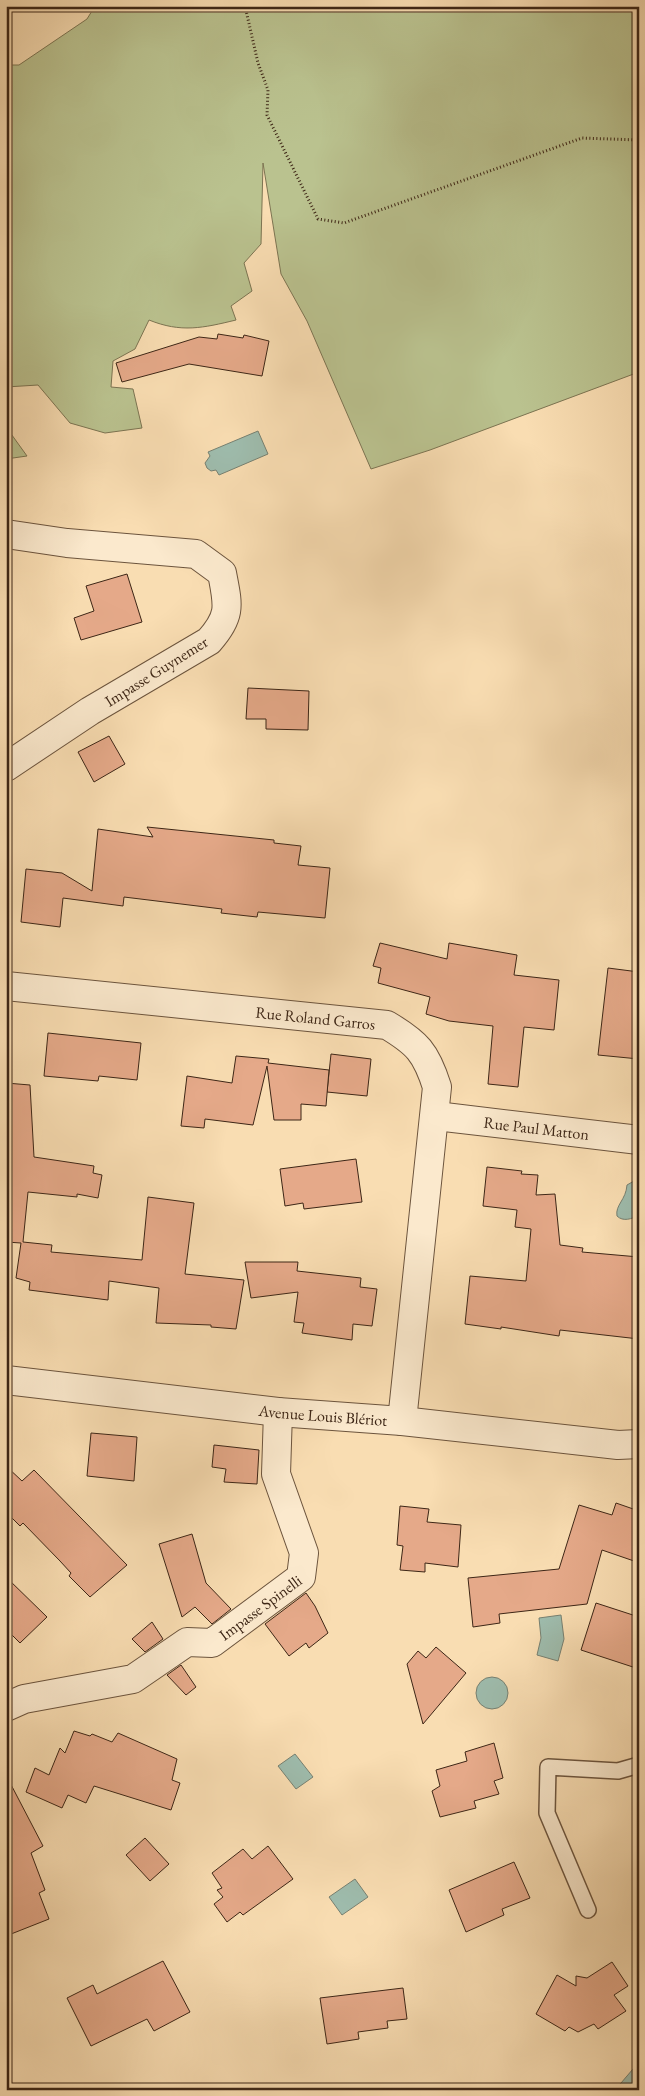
<svg xmlns="http://www.w3.org/2000/svg" width="645" height="2096" font-family="'EB Garamond',serif">
<style>
.green{fill:#bac28f;stroke:#7c7452}
.water{fill:#9ebcad;stroke:#778071}
.building{fill:#e5a989;stroke:#3d2616}
.lines{fill:none;stroke-linecap:round;stroke-linejoin:round}
.service-casing{stroke:#6c543d;stroke-width:18}
.minor-casing{stroke:#6c543d;stroke-width:30}
.path{stroke:#3d2616;stroke-width:3;stroke-dasharray:1 2.5;stroke-linecap:butt}
.service{stroke:#fbe9cd;stroke-width:15}
.minor{stroke:#fbe9cd;stroke-width:28}
.labels{text-anchor:middle;stroke-width:5;stroke-linejoin:round;paint-order:stroke}
.street-label{font-size:16px;fill:#3d2616;stroke:#fbe9cd}
</style>
<rect width="100%" height="100%" fill="#f9ddb2"/>
<filter id="stains"><feTurbulence type="fractalNoise" baseFrequency=".004" numOctaves="4"/><feColorMatrix values="0 0 0 0 .2 0 0 0 0 .09 0 0 0 0 .02 0 0 0 .5 -.17"/></filter>
<radialGradient id="worn" r=".72"><stop offset=".6" stop-color="#630" stop-opacity="0"/><stop offset="1" stop-color="#630" stop-opacity=".3"/></radialGradient>
<!-- green -->
<g class="green">
<path d="M95,6H639V372L430,450L371,469L307,321L281,274L263,163L261,244L244,263L252,291L231,306L236,320C203,328 181,333 149,320L135,349L113,361L111,387L133,389L142,428L105,433L70,423L38,385L6,387V65H19L87,19Z"/>
<polygon points="6,431 9,431 27,456 6,459"/>
</g>
<!-- water -->
<g class="water">
<polygon points="258,431 268,454 219,475 216,470 211,471 207,468 205,463 210,456 208,452"/>
<path d="M634,1181L639,1182V1215C632,1219 623,1222 617,1216C615,1205 626,1200 627,1185Z"/>
<polygon points="561,1615 564,1639 558,1661 537,1655 541,1638 539,1618"/>
<circle cx="492" cy="1693" r="16"/>
<polygon points="295,1754 313,1777 296,1789 278,1766"/>
<polygon points="355,1879 368,1897 342,1915 329,1897"/>
<polygon points="639,2062 639,2090 615,2090"/>
</g>
<!-- building -->
<g class="building">
<polygon points="218,334 243,338 244,335 269,341 262,376 189,364 122,382 116,363 199,337 217,339"/>
<polygon points="127,574 142,622 81,640 74,618 94,611 86,586"/>
<polygon points="248,688 309,691 308,730 266,729 266,719 246,719"/>
<polygon points="109,736 125,764 94,782 78,752"/>
<polygon points="147,827 274,840 274,843 301,846 298,865 330,868 325,918 258,912 257,917 221,913 222,909 124,897 123,906 63,898 60,927 21,922 26,869 62,873 92,891 98,829 153,837"/>
<polygon points="380,943 447,959 449,943 517,955 514,975 559,980 554,1030 524,1027 518,1087 488,1084 493,1026 449,1021 426,1014 430,997 378,983 381,968 373,966"/>
<polygon points="608,968 639,972 639,1059 598,1055"/>
<polygon points="48,1033 141,1043 137,1080 99,1076 98,1081 44,1076"/>
<polygon points="331,1054 371,1059 367,1096 327,1092"/>
<polygon points="236,1056 269,1059 268,1063 329,1070 326,1106 301,1104 301,1120 274,1120 267,1066 253,1125 205,1119 204,1128 181,1126 187,1076 232,1083"/>
<polygon points="6,1083 30,1085 34,1157 94,1166 93,1173 102,1175 98,1198 77,1194 77,1197 28,1192 23,1242 52,1245 51,1252 142,1260 148,1197 194,1203 185,1274 244,1280 236,1329 211,1327 211,1325 156,1323 159,1288 109,1281 108,1300 29,1290 30,1282 16,1278 21,1243 6,1242"/>
<polygon points="356,1159 362,1202 304,1209 303,1203 285,1206 280,1169"/>
<polygon points="487,1167 522,1171 521,1174 538,1175 536,1195 555,1194 560,1245 583,1248 582,1252 639,1257 639,1339 560,1330 559,1336 501,1327 501,1329 465,1324 470,1276 526,1281 531,1229 515,1227 517,1210 483,1206"/>
<polygon points="245,1262 298,1262 297,1271 361,1278 360,1287 377,1289 372,1326 353,1324 352,1340 302,1333 304,1323 294,1322 298,1292 251,1298"/>
<polygon points="91,1433 137,1437 134,1481 87,1476"/>
<polygon points="214,1445 259,1450 257,1484 224,1482 226,1469 212,1467"/>
<polygon points="6,1466 22,1481 34,1470 127,1565 90,1597 69,1576 71,1573 60,1561 23,1523 20,1526 6,1512"/>
<polygon points="616,1503 639,1511 639,1544 634,1561 602,1550 587,1604 499,1614 500,1623 473,1627 468,1578 559,1569 579,1505 612,1515"/>
<polygon points="400,1506 429,1509 427,1522 461,1525 458,1567 425,1563 425,1572 400,1570 403,1546 397,1545"/>
<polygon points="192,1534 206,1583 231,1609 212,1624 195,1607 182,1617 159,1544"/>
<polygon points="6,1577 47,1617 20,1643 6,1629"/>
<polygon points="306,1593 315,1606 328,1633 309,1648 306,1643 289,1656 265,1624"/>
<polygon points="596,1603 639,1617 639,1669 581,1650"/>
<polygon points="152,1622 163,1639 145,1652 132,1639"/>
<polygon points="436,1647 466,1673 423,1724 407,1664 418,1651 426,1658"/>
<polygon points="181,1665 196,1687 186,1695 167,1675"/>
<polygon points="74,1731 90,1736 92,1734 112,1742 118,1733 177,1759 172,1780 180,1783 171,1810 94,1786 86,1803 68,1795 62,1808 26,1792 35,1768 49,1775 60,1748 65,1753"/>
<polygon points="494,1743 503,1778 494,1781 499,1794 474,1801 476,1808 440,1817 432,1791 440,1786 436,1770 467,1761 465,1752"/>
<polygon points="6,1775 43,1846 31,1853 45,1890 39,1893 49,1919 6,1936"/>
<polygon points="145,1838 169,1864 150,1881 126,1855"/>
<polygon points="268,1846 293,1879 243,1915 240,1912 227,1922 214,1904 223,1897 217,1890 222,1888 212,1873 243,1849 252,1859"/>
<polygon points="514,1862 530,1898 502,1909 504,1915 466,1932 449,1890"/>
<polygon points="163,1961 190,2012 154,2031 147,2019 91,2046 67,1998 93,1985 97,1994"/>
<polygon points="612,1962 628,1986 614,1995 626,2011 598,2029 594,2024 578,2032 569,2027 565,2031 536,2014 557,1975 576,1986 576,1976 587,1978"/>
<polygon points="403,1988 407,2019 387,2021 388,2028 358,2032 359,2039 327,2044 320,1998"/>
</g>
<g class="lines">
<defs>
<polyline id="service" points="588,1910 547,1813 548,1767 618,1771 639,1765"/>
<g id="minor">
<path d="M6,534L67,543L196,554L222,573C228,605 232,615 209,641L90,711L6,767"/>
<path id="s1" d="M6,986L387,1025C417,1043 426,1052 437,1087L402,1421"/>
<path id="s2" d="M436,1116L639,1140"/>
<path id="s3" d="M6,1380L278,1412L402,1421L618,1445L639,1444"/>
<path id="s4" d="M6,1707L24,1699L133,1679L187,1642L212,1643L301,1577L304,1553L276,1474L278,1412"/>
</g>
</defs>
<!-- service casing -->
<use href="#service" class="service-casing"/>
<!-- minor casing -->
<use href="#minor" class="minor-casing"/>
<!-- path -->
<polyline class="path" points="245,6 258,63 268,90 267,115 318,219 344,223 582,138 639,140"/>
<!-- service -->
<use href="#service" class="service"/>
<!-- minor -->
<use href="#minor" class="minor"/>
</g>
<g class="labels">
<!-- street labels -->
<g class="street-label">
<text transform="translate(156 671) rotate(-32)" y="6">Impasse Guynemer</text>
<text dy="6" stroke="none"><textPath href="#s1" startOffset="311">Rue Roland Garros</textPath></text>
<text dy="6" stroke="none"><textPath href="#s2" startOffset="101">Rue Paul Matton</textPath></text>
<text dy="6" stroke="none"><textPath href="#s3" startOffset="319">Avenue Louis Blériot</textPath></text>
<text dy="6" stroke="none"><textPath href="#s4" startOffset="281">Impasse Spinelli</textPath></text>
</g>
</g>
<!-- margin -->
<rect width="645" height="2096" fill="none" stroke="#f9ddb2" stroke-width="25"/>
<rect x="8" y="8" width="630" height="2081" fill="none" stroke="#3d2616" stroke-width="2.5"/>
<rect x="12" y="12" width="620" height="2071" fill="none" stroke="#3d2616"/>
<rect width="100%" height="100%" filter="url(#stains)"/>
<rect width="100%" height="100%" fill="url(#worn)"/>
</svg>
